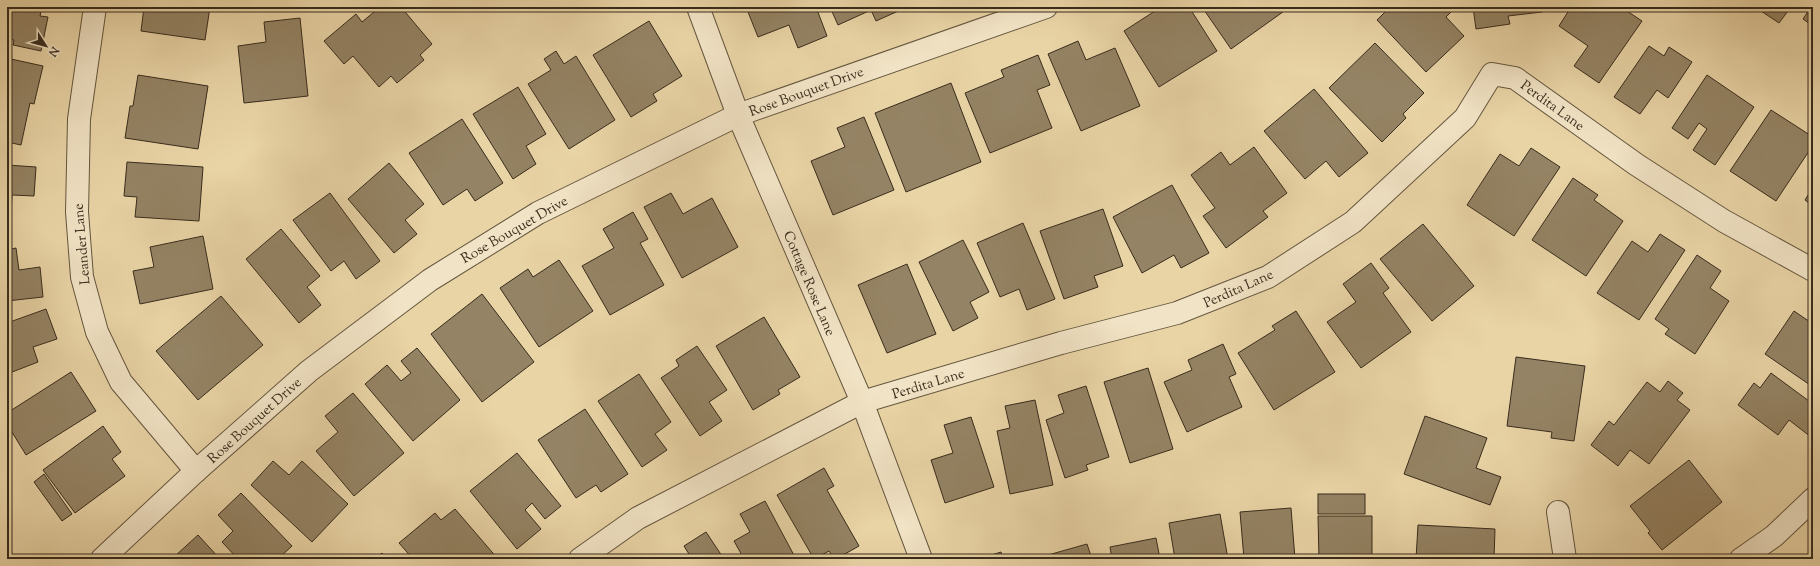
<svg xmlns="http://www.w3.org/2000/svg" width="1820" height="566" font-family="'Sorts Mill Goudy',serif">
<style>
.building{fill:#948364;stroke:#382c1c}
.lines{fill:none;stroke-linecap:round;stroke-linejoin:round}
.minor-casing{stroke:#64563e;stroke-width:24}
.minor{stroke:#f1e3c5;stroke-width:22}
.labels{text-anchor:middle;stroke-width:3.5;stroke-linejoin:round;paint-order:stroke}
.street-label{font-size:14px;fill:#382c1c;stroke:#f1e3c5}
</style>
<rect width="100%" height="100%" fill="#e9d4a6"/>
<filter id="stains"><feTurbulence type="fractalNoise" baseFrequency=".005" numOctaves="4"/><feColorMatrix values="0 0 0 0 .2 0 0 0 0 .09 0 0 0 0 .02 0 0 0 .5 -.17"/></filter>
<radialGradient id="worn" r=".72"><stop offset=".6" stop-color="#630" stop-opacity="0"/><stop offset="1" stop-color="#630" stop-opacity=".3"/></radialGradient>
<!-- building -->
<g class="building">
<polygon points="7,7 42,7 40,16 48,17 41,51 13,45 14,40 7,39"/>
<polygon points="144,7 210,7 205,40 141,31"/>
<polygon points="380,7 401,7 432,44 420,55 424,60 397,83 391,76 379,87 353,56 344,64 324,41 356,14 362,22"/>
<polygon points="746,7 816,7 827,36 798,48 789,25 758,37"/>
<polygon points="830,7 905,7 905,8 876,21 871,10 838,25"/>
<polygon points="1157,7 1189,7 1217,51 1159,87 1124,31 1158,9"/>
<polygon points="1202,7 1286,7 1287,9 1231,49"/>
<polygon points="1390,7 1456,7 1446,17 1464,36 1426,72 1377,20"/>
<polygon points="1473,7 1542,7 1542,12 1508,16 1510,24 1476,29"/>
<polygon points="1571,7 1621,7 1642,21 1599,83 1574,66 1588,46 1559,26"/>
<polygon points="1755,7 1791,7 1779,23"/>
<polygon points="1811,7 1813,7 1813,26 1803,19"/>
<polygon points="300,18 308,96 244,103 238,46 266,42 264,22"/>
<polygon points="649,21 682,76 653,94 657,101 631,117 593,55"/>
<polygon points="1078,41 1086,60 1115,48 1140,106 1081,131 1048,54"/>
<polygon points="1375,43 1424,93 1403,114 1406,118 1382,142 1329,88"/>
<polygon points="1649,46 1664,56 1669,47 1692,62 1668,98 1657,90 1640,114 1614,97"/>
<polygon points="556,51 564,64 576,56 615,120 569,149 528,84 551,70 544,59"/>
<polygon points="1038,55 1050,85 1037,90 1052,128 990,153 965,93 1004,77 1001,70"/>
<polygon points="11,59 43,66 34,104 30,103 21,145 7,142 7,74"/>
<polygon points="138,75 208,86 198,149 125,138 130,106 133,106"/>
<polygon points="1707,75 1754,107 1715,165 1693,150 1707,129 1699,123 1688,139 1672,128"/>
<polygon points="951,83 981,162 906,192 875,113"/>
<polygon points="518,87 546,134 526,146 536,164 513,179 473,114"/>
<polygon points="1314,89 1368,153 1339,177 1326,161 1305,179 1264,131"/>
<polygon points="1771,110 1813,137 1813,145 1776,201 1730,171"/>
<polygon points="864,117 894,190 833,215 811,161 845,147 837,128"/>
<polygon points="462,119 503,183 475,201 467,189 443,205 409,153"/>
<polygon points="1254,147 1287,193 1263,211 1268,217 1226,248 1203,216 1215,208 1191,175 1221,152 1230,165"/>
<polygon points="1531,148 1560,167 1514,236 1467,205 1500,154 1519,166"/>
<polygon points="127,162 203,167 199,221 135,217 137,197 124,196"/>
<polygon points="389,163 424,204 405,220 417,234 394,253 348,199"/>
<polygon points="7,165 36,167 34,196 12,195 10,231 7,231"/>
<polygon points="1573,178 1598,195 1594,200 1623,221 1586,276 1532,240"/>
<polygon points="1172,185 1209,253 1181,268 1174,255 1142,273 1113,217"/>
<polygon points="1813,187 1813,206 1805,200"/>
<polygon points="330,193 380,261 356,279 344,261 331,271 293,220"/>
<polygon points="671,193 683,214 712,198 738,247 682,278 644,207"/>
<polygon points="1103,209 1123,266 1094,276 1098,287 1064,299 1040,231"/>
<polygon points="633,212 648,239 640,243 664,285 610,315 582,266 614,248 603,229"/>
<polygon points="1023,223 1055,299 1027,310 1019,289 1000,297 977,243"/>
<polygon points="1423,224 1474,286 1432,321 1380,259"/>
<polygon points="281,229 320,276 307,287 321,305 299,323 246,259"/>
<polygon points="1660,234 1685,250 1639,320 1597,293 1632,241 1648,252"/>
<polygon points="203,236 213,289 140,304 133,271 154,267 150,247"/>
<polygon points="963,240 989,292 970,302 978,318 953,331 919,262"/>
<polygon points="16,248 19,270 40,267 43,297 7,301 7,250"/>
<polygon points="1697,255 1721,271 1710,288 1729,301 1695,354 1665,334 1669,329 1655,319"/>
<polygon points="559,260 593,311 539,347 500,288 528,269 533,277"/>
<polygon points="1371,263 1389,288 1383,293 1411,332 1361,368 1327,322 1356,302 1343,284"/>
<polygon points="907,264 936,334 887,353 858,285"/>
<polygon points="482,294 534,362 482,402 431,334"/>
<polygon points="221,296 263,345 198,400 156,351"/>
<polygon points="46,309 57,339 33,347 38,362 7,374 7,323"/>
<polygon points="1296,311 1335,372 1274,410 1238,353 1275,330 1272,326"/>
<polygon points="1794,311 1813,324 1813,387 1765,354"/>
<polygon points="764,317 800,377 778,390 780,394 753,410 716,346"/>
<polygon points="1223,344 1236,374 1229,377 1242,407 1187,432 1164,382 1192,370 1188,360"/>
<polygon points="697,346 727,390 709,402 722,421 700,436 661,378 679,366 676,360"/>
<polygon points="417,348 460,400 413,441 365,384 387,365 401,381 411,373 401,361"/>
<polygon points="1516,357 1585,366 1574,441 1551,438 1552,432 1507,426"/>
<polygon points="1148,368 1173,449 1130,463 1104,382"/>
<polygon points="71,372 96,411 26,455 7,424 7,413"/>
<polygon points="1771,373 1813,404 1813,434 1811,437 1789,420 1778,435 1738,405 1754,383 1760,388"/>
<polygon points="639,374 671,422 655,434 667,450 642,467 598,401"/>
<polygon points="1668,381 1683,393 1677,400 1690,410 1649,464 1630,450 1618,466 1591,445 1609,421 1614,425 1647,382 1660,392"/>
<polygon points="1086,386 1109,457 1086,465 1088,470 1065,478 1046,420 1064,413 1058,395"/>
<polygon points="353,393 404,453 354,496 316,451 338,432 325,416"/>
<polygon points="1035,400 1053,485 1010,494 997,431 1010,428 1005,406"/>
<polygon points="585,409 628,474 601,492 596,485 576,498 538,440"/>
<polygon points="1425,416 1487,438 1476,468 1501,477 1490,505 1404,474"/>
<polygon points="971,417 994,487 945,503 931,460 953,453 944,425"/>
<polygon points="103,426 121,452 112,459 125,476 75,513 43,470"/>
<polygon points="517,453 561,506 545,519 532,503 525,510 541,529 517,549 470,491"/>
<polygon points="1689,460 1722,502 1662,550 1648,533 1650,531 1630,506"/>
<polygon points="273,461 289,475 302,461 348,504 312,542 251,485"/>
<polygon points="824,468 834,486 827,490 859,546 836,559 834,559 829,551 814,559 777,495"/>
<polygon points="44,474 72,514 62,521 34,482"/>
<polygon points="241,493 292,546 278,559 238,559 222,542 233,531 218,515"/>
<rect x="1318" y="494" width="47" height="20"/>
<polygon points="765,501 796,559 744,559 734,541 750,532 740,514"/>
<polygon points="1291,508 1295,559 1244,559 1240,512"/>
<polygon points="455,509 498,559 413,559 399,543 435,513 441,520"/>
<polygon points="1220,514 1228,559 1175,559 1169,523"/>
<polygon points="1318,516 1372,516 1372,559 1319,559"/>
<polygon points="1418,525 1495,529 1494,559 1416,559"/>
<polygon points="706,532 724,559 692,559 684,546"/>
<polygon points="198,535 220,559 176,559 174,557"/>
<polygon points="1156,538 1160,559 1112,559 1110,547"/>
<polygon points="1087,544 1092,559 1042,559 1041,557"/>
<polygon points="1001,552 1003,559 979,559"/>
<polygon points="382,553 388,559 375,559"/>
</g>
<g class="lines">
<defs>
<g id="minor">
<polyline points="95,7 79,119 77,212 82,277 97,332 121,382 196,471"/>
<polyline points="698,7 738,115 862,402 921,559"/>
<polyline points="1558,512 1565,559"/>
<polyline points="102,559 196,471 309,371 430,280 538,213 738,115 1046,7"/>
<polyline points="580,559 638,518 862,402 1061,343 1177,313 1268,277 1353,222 1465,118 1492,74 1515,78 1637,165 1724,221 1813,270"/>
<polyline points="1741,559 1774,536 1813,499"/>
</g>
</defs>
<!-- minor casing -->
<use href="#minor" class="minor-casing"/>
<!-- minor -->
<use href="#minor" class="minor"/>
</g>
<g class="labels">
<!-- street labels -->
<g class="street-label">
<text transform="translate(806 91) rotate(-20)" y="5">Rose Bouquet Drive</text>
<text transform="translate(1553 105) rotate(36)" y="5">Perdita Lane</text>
<text transform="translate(514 229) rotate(-30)" y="5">Rose Bouquet Drive</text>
<text transform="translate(81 244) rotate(-95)" y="5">Leander Lane</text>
<text transform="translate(810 283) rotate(67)" y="5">Cottage Rose Lane</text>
<text transform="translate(1238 288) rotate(-24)" y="5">Perdita Lane</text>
<text transform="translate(928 383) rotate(-17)" y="5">Perdita Lane</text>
<text transform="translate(254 420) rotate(-42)" y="5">Rose Bouquet Drive</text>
</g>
</g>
<!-- margin -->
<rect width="1820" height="566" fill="none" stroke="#e9d4a6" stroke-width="24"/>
<rect x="8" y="8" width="1804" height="550" fill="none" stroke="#382c1c" stroke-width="2"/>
<rect x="12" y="12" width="1796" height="542" fill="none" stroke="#382c1c"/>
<!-- north arrow -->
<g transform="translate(46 46) rotate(126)" stroke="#f1e3c5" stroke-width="3" paint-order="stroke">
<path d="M0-3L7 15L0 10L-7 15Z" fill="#382c1c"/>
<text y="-6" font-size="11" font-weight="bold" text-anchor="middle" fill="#382c1c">N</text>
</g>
<rect width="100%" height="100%" filter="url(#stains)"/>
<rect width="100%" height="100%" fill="url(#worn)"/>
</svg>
